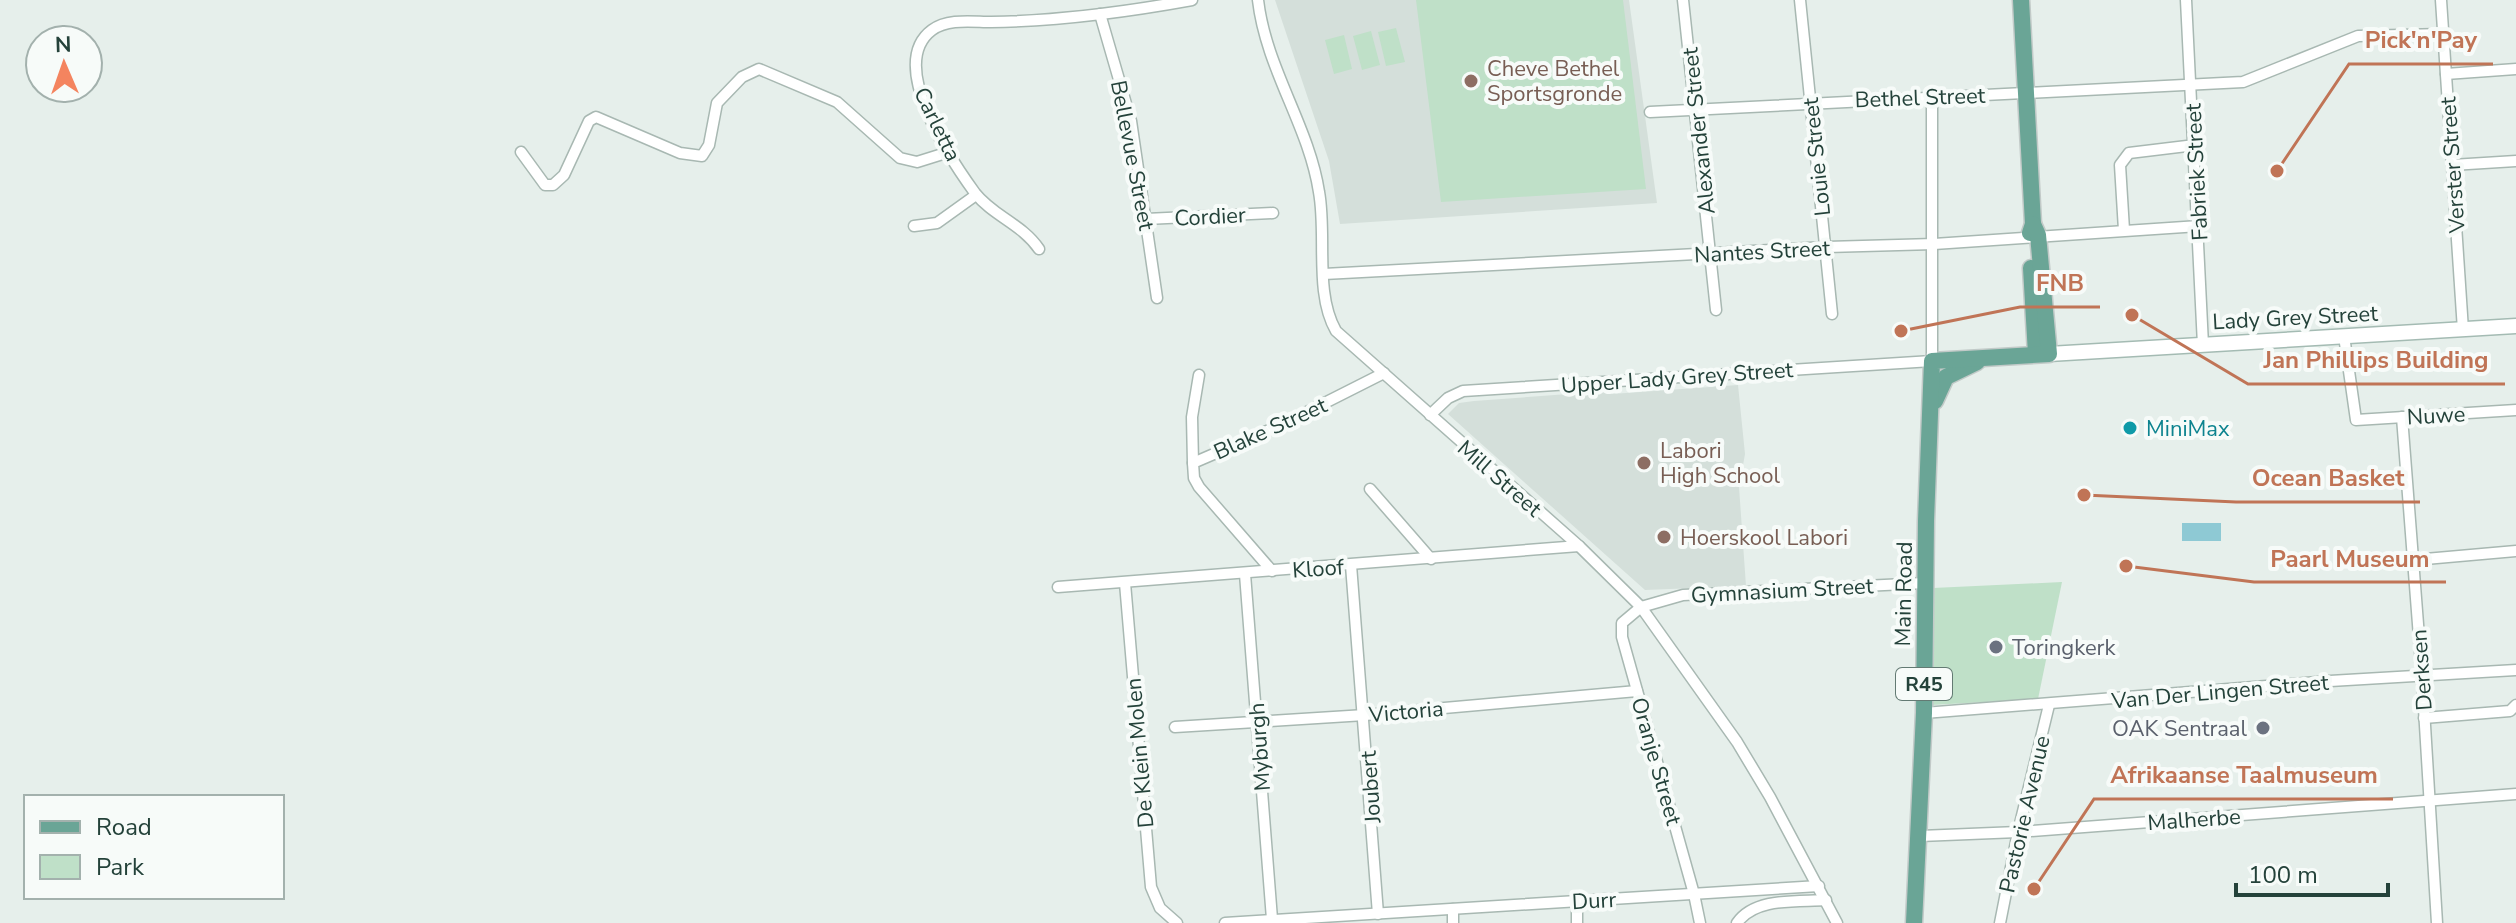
<svg xmlns="http://www.w3.org/2000/svg" width="2516" height="923" font-family="'Nunito Sans',sans-serif">
<style>
.built{fill:#d4dfda}
.green{fill:#bfe0c8}
.water{fill:#8ec9d4}
.lines{fill:none;stroke-linecap:round;stroke-linejoin:round}
.street-casing{stroke:#a8b8b2;stroke-width:13}
.secondary-casing{stroke:#a4bbb3;stroke-width:17}
.primary-casing{stroke:#c2cac8;stroke-width:19}
.street{stroke:#fff;stroke-width:10}
.secondary{stroke:#fff;stroke-width:14}
.primary{stroke:#6aa596;stroke-width:16}
.education-dot{fill:#8d6e63;stroke:#f7fbf9;stroke-width:3}
.culture-dot{fill:#0f9aa8;stroke:#f7fbf9;stroke-width:3}
.worship-dot{fill:#6b7280;stroke:#f7fbf9;stroke-width:3}
.labels{text-anchor:middle;stroke-width:8;stroke-linejoin:round;paint-order:stroke}
.shield{fill:#f7fbf9;stroke:#637a73;stroke-width:2}
.shield-label{font-size:20px;font-weight:bold;fill:#24423a}
.education-label{font-size:22px;fill:#785e54;stroke:#f7fbf9;text-anchor:start}
.street-label{font-size:22px;fill:#24423a;stroke:#f7fbf9}
.culture-label{font-size:22px;fill:#0d838f;stroke:#f7fbf9;text-anchor:start}
.worship-label{font-size:22px;fill:#5b616d;stroke:#f7fbf9;text-anchor:start}
.leader{fill:none;stroke:#c07456;stroke-width:3}
.callout-dot{fill:#c07456;stroke:#f7fbf9;stroke-width:3}
.callout-label{font-size:24px;text-anchor:middle;font-weight:bold;fill:#c07456;stroke:#f7fbf9;stroke-width:8;stroke-linejoin:round;paint-order:stroke}
</style>
<rect width="100%" height="100%" fill="#e6efeb"/>
<!-- built -->
<g class="built">
<polygon points="1275,0 1629,0 1657,203 1340,224 1329,161"/>
<polygon points="1738,385 1745,454 1739,487 1746,586 1645,590 1448,414 1459,403 1474,401 1609,391 1612,394"/>
</g>
<!-- green -->
<g class="green">
<polygon points="1416,0 1623,0 1646,189 1441,202"/>
<polygon points="1396,28 1405,62 1386,66 1378,32"/>
<polygon points="1371,31 1380,65 1362,70 1353,36"/>
<polygon points="1344,35 1352,69 1334,74 1325,40"/>
<polygon points="2062,582 2038,699 1931,705 1933,588"/>
</g>
<!-- water -->
<rect class="water" x="2182" y="523" width="39" height="18"/>
<g class="lines">
<defs>
<g id="street">
<path d="M1258,0C1266,69 1309,126 1319,192C1327,235 1314,293 1336,331L1579,546L1641,607L1737,742L1770,797L1837,923"/>
<polyline points="1683,0 1716,310"/>
<polyline points="1800,0 1832,314"/>
<polyline points="2186,0 2203,345"/>
<polyline points="2441,0 2463,330"/>
<polyline points="1100,14 1131,121 1157,298"/>
<polyline points="2446,74 2516,69"/>
<polyline points="1650,112 2243,82 2358,36 2443,34"/>
<polyline points="521,152 545,185 553,185 564,175 589,121 596,117 680,153 702,156 709,145 717,103 742,77 759,69 837,102 900,158 917,162 949,152"/>
<polyline points="2452,165 2516,161"/>
<polyline points="1146,219 1273,213"/>
<polyline points="914,226 937,223 976,195"/>
<polyline points="2124,230 2120,165 2129,153 2195,145"/>
<path d="M1039,249C1022,224 993,216 975,193C951,160 886,64 932,30C948,18 973,22 991,22C1058,21 1126,12 1192,0"/>
<polyline points="1324,274 1827,247 1934,244 2199,226"/>
<polyline points="2344,336 2356,420 2516,410"/>
<polyline points="1430,415 1448,398 1463,391 1932,361 1932,96"/>
<polyline points="2402,417 2422,676 2437,923"/>
<polyline points="1193,463 1192,417 1199,375"/>
<polyline points="1370,489 1431,559"/>
<polyline points="2414,560 2516,551"/>
<polyline points="1351,565 1378,914"/>
<polyline points="1272,571 1199,487 1194,478 1193,463 1281,425 1384,373"/>
<polyline points="1245,574 1272,919"/>
<polyline points="1125,583 1151,887 1160,908 1177,923"/>
<polyline points="1058,587 1579,546"/>
<polyline points="1924,713 2330,681 2516,670"/>
<polyline points="2424,718 2510,711 2516,705"/>
<polyline points="1175,727 1365,715 1637,691"/>
<polyline points="1920,836 2018,832 2516,794"/>
<polyline points="1225,923 1819,886"/>
<polyline points="1453,923 1453,909"/>
<polyline points="1577,923 1577,901"/>
<polyline points="1700,923 1694,894 1622,637 1622,623 1641,607 1683,595 1925,583"/>
<path d="M1737,923C1755,897 1797,902 1826,900"/>
<polyline points="2000,923 2018,832 2049,705"/>
</g>
<polyline id="secondary" points="2049,354 2516,326"/>
<g id="primary">
<polyline points="2021,0 2033,224 2030,233"/>
<polyline points="2031,268 2036,354"/>
<polyline points="1935,401 1946,377 1977,362"/>
<polyline points="1914,923 1924,713 1926,521 1932,361 2049,354 2038,235 2033,224"/>
</g>
</defs>
<!-- street casing -->
<use href="#street" class="street-casing"/>
<!-- secondary casing -->
<use href="#secondary" class="secondary-casing"/>
<!-- primary casing -->
<use href="#primary" class="primary-casing"/>
<!-- street -->
<use href="#street" class="street"/>
<!-- secondary -->
<use href="#secondary" class="secondary"/>
<!-- primary -->
<use href="#primary" class="primary"/>
</g>
<!-- markers -->
<g class="education-dot">
<circle cx="1471" cy="81" r="8"/>
<circle cx="1644" cy="463" r="8"/>
<circle cx="1664" cy="537" r="8"/>
</g>
<circle class="culture-dot" cx="2130" cy="428" r="8"/>
<g class="worship-dot">
<circle cx="1996" cy="647" r="8"/>
<circle cx="2263" cy="728" r="8"/>
</g>
<g class="labels">
<!-- shield labels -->
<rect class="shield" x="1896" y="668" width="56" height="32" rx="6"/>
<g class="shield-label">
<text x="1924" y="691">R45</text>
</g>
<!-- education labels -->
<g class="education-label">
<text x="1487" y="76">Cheve Bethel<tspan x="1487" dy="25">Sportsgronde</tspan></text>
<text x="1660" y="458">Labori<tspan x="1660" dy="25">High School</tspan></text>
<text x="1680" y="545">Hoerskool Labori</text>
</g>
<!-- street labels -->
<g class="street-label">
<text transform="translate(1920 97) rotate(-2)" y="8">Bethel Street</text>
<text transform="translate(938 124) rotate(64)" y="8">Carletta</text>
<text transform="translate(1698 131) rotate(-96)" y="8">Alexander Street</text>
<text transform="translate(1133 155) rotate(79)" y="8">Bellevue Street</text>
<text transform="translate(1816 157) rotate(-96)" y="8">Louie Street</text>
<text transform="translate(2452 165) rotate(-94)" y="8">Verster Street</text>
<text transform="translate(2196 172) rotate(-93)" y="8">Fabriek Street</text>
<text transform="translate(1210 216) rotate(-3)" y="8">Cordier</text>
<text transform="translate(1762 251) rotate(-3)" y="8">Nantes Street</text>
<text transform="translate(2295 317) rotate(-3)" y="8">Lady Grey Street</text>
<text transform="translate(1677 377) rotate(-4)" y="8">Upper Lady Grey Street</text>
<text transform="translate(2436 415) rotate(-3)" y="8">Nuwe</text>
<text transform="translate(1270 428) rotate(-24)" y="8">Blake Street</text>
<text transform="translate(1500 478) rotate(41)" y="8">Mill Street</text>
<text transform="translate(1318 568) rotate(-4)" y="8">Kloof</text>
<text transform="translate(1782 590) rotate(-3)" y="8">Gymnasium Street</text>
<text transform="translate(1903 594) rotate(-89)" y="8">Main Road</text>
<text transform="translate(2421 670) rotate(-94)" y="8">Derksen</text>
<text transform="translate(2220 691) rotate(-5)" y="8">Van Der Lingen Street</text>
<text transform="translate(1406 711) rotate(-5)" y="8">Victoria</text>
<text transform="translate(1259 747) rotate(-94)" y="8">Myburgh</text>
<text transform="translate(1139 753) rotate(-95)" y="8">De Klein Molen</text>
<text transform="translate(1657 761) rotate(74)" y="8">Oranje Street</text>
<text transform="translate(1370 787) rotate(-94)" y="8">Joubert</text>
<text transform="translate(2024 814) rotate(-77)" y="8">Pastorie Avenue</text>
<text transform="translate(2194 819) rotate(-4)" y="8">Malherbe</text>
<text transform="translate(1594 900) rotate(-3)" y="8">Durr</text>
</g>
<!-- culture labels -->
<g class="culture-label">
<text x="2146" y="436">MiniMax</text>
</g>
<!-- worship labels -->
<g class="worship-label">
<text x="2012" y="655">Toringkerk</text>
<text x="2247" y="736" text-anchor="end">OAK Sentraal</text>
</g>
</g>
<!-- callouts -->
<path class="leader" d="M2277 171L2349 64H2493M1901 331L2020 307H2100M2132 315L2248 384H2505M2084 495L2236 502H2420M2126 566L2254 582H2446M2034 889L2094 799H2393"/>
<g class="callout-dot">
<circle cx="2277" cy="171" r="8"/>
<circle cx="1901" cy="331" r="8"/>
<circle cx="2132" cy="315" r="8"/>
<circle cx="2084" cy="495" r="8"/>
<circle cx="2126" cy="566" r="8"/>
<circle cx="2034" cy="889" r="8"/>
</g>
<g class="callout-label">
<text x="2421" y="48">Pick'n'Pay</text>
<text x="2060" y="291">FNB</text>
<text x="2376" y="368">Jan Phillips Building</text>
<text x="2328" y="486">Ocean Basket</text>
<text x="2350" y="567">Paarl Museum</text>
<text x="2244" y="783">Afrikaanse Taalmuseum</text>
</g>
<!-- legend -->
<rect x="24" y="795" width="260" height="104" fill="#f7fbf9" stroke="#a3b1ad" stroke-width="2"/>
<rect x="40" y="821" width="40" height="12" fill="#6aa596" stroke="#a3b1ad" stroke-width="2"/>
<text x="96" y="835" font-size="24" fill="#24423a">Road</text>
<rect x="40" y="855" width="40" height="24" fill="#bfe0c8" stroke="#a3b1ad" stroke-width="2"/>
<text x="96" y="875" font-size="24" fill="#24423a">Park</text>
<!-- north arrow -->
<g transform="translate(64 64) rotate(358)"><circle r="38" fill="#f7fbf9" stroke="#a3b1ad" stroke-width="2"/>
<path d="M0-6L14 30L0 20L-14 30Z" fill="#f4845f"/>
<text y="-12" font-size="22" font-weight="bold" text-anchor="middle" fill="#24423a">N</text>
</g>
<!-- scale -->
<path d="M2236 883v12h152v-12" fill="none" stroke="#24423a" stroke-width="4"/>
<text x="2248" y="883" font-size="24" fill="#24423a" stroke="#f7fbf9" stroke-width="6" paint-order="stroke">100 m</text>
</svg>
